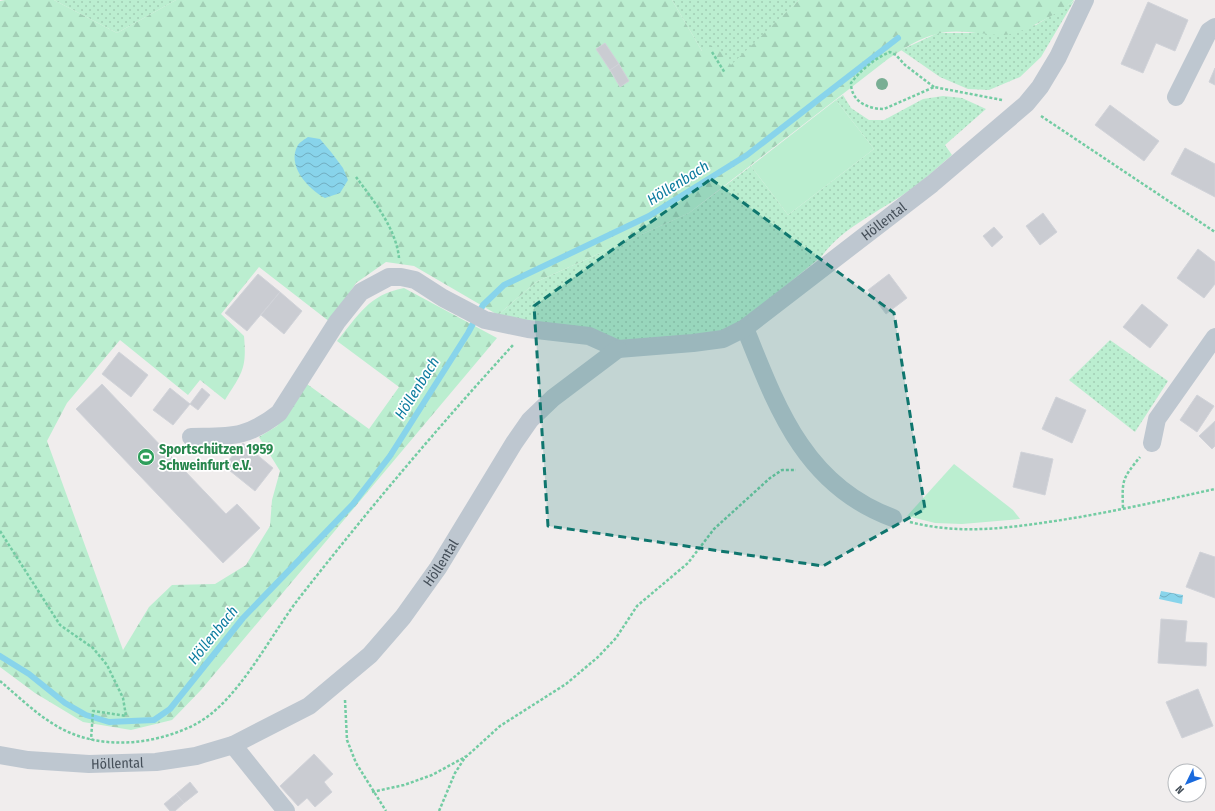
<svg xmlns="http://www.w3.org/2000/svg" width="1215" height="811" font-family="'Fira Sans Condensed',sans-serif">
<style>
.grass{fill:url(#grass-dots)}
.forest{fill:url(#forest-firs)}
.park{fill:#bbeed0}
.water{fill:url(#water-waves)}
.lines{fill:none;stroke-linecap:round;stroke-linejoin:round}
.stream{stroke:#88d4eb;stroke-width:6}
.building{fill:#caccd2;stroke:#d1d3d9}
.path{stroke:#73cca3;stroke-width:2.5;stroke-dasharray:3 2;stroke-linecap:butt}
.minor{stroke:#bec7d0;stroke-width:18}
.tree{fill:#79ae94}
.marked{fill:#0f766e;fill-opacity:0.2;stroke:#0f766e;stroke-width:3;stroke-dasharray:8 5;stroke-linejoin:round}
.labels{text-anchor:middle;stroke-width:3.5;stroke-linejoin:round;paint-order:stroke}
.street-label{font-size:14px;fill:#46505a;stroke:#fff}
.leisure-label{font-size:14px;font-weight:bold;fill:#27864d;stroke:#fff;text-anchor:start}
.water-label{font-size:15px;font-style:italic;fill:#0d7c9f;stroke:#fff}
</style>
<defs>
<pattern id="grass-dots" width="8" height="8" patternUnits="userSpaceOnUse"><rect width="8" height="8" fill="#bbeed0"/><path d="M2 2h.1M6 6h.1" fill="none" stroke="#a2ceb5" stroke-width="1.8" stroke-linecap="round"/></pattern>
<pattern id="forest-firs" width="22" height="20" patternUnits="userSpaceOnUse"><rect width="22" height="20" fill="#bbeed0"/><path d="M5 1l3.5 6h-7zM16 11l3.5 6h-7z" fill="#a2ceb5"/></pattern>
<pattern id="water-waves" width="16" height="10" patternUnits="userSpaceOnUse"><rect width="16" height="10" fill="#88d4eb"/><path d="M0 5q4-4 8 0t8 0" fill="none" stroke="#71aec1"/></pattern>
</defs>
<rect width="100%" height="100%" fill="#f0eded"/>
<!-- grass -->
<g class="grass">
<polygon points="54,0 176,0 117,33"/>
<polygon points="672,0 799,0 731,66 702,51"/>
<polygon points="1074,1 1041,57 1020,77 989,90 968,89 940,77 901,50 938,33 969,33 1036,25"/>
<path d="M843,95L851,108L869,120H884L923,99L943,96L962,98L986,109L945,145L952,155C938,167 923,181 907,192C879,212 843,227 822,256L741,322L723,331L632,343L498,315L536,282L689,213L751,166L788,215L874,149L836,100Z"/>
<polygon points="1110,340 1168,381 1135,432 1069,380"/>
</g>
<!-- forest -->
<path class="forest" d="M5,0H54L117,33L176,0H672L702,51L714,44L731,65L799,0H1074C1063,11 1020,35 1004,35C983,35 957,28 937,34C919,38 903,49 888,59L689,213L536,282L498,315L414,266L386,262L356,283L330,322L259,267L221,314L244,336C247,369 242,373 225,400L200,380L188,395L120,340L67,403L47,441L123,650L149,607L172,585L215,584L246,565L270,526L272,500L280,471L259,437L277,426L307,384L369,429L399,387L337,341C359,315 368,295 404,288L497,338L201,690L172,720L131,730L83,722L35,693L0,667V1Z"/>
<!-- park -->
<g class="park">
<polygon points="836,100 874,149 788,215 751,166"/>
<polygon points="954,464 1013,510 1020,519 962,524 935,523 907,516"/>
</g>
<!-- water -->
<g class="water">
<path d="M308,137L320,139L331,152L343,168L348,180L340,193L325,198C308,189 286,165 298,145C300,142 305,139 308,137Z"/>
<polygon points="1161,591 1183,595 1182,604 1159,599"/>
</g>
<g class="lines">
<!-- stream -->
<polyline class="stream" points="0,656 29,674 65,703 86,715 109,722 154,720 170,709 243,618 353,504 390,456 468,333 483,305 504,285 649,216 747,155 898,38"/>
</g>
<!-- building -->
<g class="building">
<polygon points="1148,2 1188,20 1175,51 1156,43 1143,73 1121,64"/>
<polygon points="605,43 619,64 610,70 596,49"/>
<polygon points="619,64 629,81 620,87 610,70"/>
<polygon points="1215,68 1215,85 1209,82"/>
<polygon points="1110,105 1159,141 1144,161 1095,125"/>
<polygon points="1185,148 1215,164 1215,197 1171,174"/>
<polygon points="1043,213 1057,232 1040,245 1026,226"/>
<polygon points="994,227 1003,237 992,247 983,236"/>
<polygon points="1198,249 1215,262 1215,284 1204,298 1177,278"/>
<polygon points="258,274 280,292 247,331 225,313"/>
<polygon points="889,274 907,298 886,314 868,290"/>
<polygon points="280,292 302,311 284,334 261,315"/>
<polygon points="1142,304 1168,325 1150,348 1123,327"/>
<polygon points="119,352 148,375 131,397 102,374"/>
<polygon points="102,384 226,514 237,504 260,528 223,563 76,409"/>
<polygon points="170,388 190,404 173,425 153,410"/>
<polygon points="202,388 210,395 198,410 190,404"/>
<polygon points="1197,395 1214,406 1197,432 1180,420"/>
<polygon points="1056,397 1086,410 1072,443 1042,429"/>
<polygon points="1215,421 1215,446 1212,449 1199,436"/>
<polygon points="243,443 273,468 255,491 224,466"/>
<polygon points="1021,452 1053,459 1045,495 1013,487"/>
<polygon points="1200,552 1215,557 1215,598 1186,587"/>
<polygon points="1161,619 1187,621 1185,642 1207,643 1206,666 1158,663"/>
<polygon points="1198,689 1213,726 1182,738 1166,702"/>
<polygon points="314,754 333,774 324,782 332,792 315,807 307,798 298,806 280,786"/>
<polygon points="190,782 198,792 184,803 176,794"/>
<polygon points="176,794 184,803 175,811 170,811 164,804"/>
</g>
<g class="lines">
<!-- path -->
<g class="path">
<polyline points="712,52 725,73"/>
<path d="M934,87L905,65L896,55L890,52C875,58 861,70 851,83C851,101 867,109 884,109L934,87L1002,100"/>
<polyline points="1041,116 1215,232"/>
<path d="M356,177C373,200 396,228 399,258"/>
<path d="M1123,508C1122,480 1122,479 1140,457"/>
<path d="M910,522C956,534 1002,529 1048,522C1104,514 1160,501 1215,489"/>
<polyline points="0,531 60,625 93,648 107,665 123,698 126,716 93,711 91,740"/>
<path d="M0,681C19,697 39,717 62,729C102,750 154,745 194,725C238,703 270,635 300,597C368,510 439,426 513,345"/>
<polyline points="345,700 347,740 356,763 386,811"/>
<polyline points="372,792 404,785 432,775 467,756 500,726 566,684 598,657 616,638 637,606 688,563 714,529 770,478 782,470 796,470"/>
<polyline points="439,811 455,773 466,756"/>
</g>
<!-- minor -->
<g class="minor">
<polyline points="1176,97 1209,31 1215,27"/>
<path d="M745,328C777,408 805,486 893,518"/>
<path id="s1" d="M191,437C230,436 246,439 279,413L337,322L361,292L389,277H401L415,280L443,298L485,320L528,329L589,336L618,349L693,343L723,339L745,328L932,184L1026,104L1040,87L1058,57L1085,0"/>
<polyline points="1152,443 1157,419 1215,337"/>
<polyline points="233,745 286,811"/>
<path id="s2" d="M0,755L28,760L89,764L156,762L196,756L233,745L309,706L370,655L403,617L438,568L514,443L530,420L553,398L618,349"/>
</g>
</g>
<!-- trees -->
<circle class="tree" cx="882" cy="84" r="6"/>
<!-- marked area -->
<path class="marked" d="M711,179L894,313L925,509L823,566L548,526L534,306Z"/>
<!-- icons -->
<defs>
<symbol id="stadium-disc" viewBox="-11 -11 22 22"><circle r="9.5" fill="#2e9e5b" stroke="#fff"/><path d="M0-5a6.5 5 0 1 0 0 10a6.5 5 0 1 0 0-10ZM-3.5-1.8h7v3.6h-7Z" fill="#fff"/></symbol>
</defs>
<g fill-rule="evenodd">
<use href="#stadium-disc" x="136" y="447" width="20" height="20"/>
</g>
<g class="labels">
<!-- street labels -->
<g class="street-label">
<text dy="5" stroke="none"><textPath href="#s1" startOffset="821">Höllental</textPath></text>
<text dy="5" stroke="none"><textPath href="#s2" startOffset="517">Höllental</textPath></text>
<text dy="5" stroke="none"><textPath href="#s2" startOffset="118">Höllental</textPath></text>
</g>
<!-- leisure labels -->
<g class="leisure-label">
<text x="159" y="454">Sportschützen 1959<tspan x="159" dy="16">Schweinfurt e.V.</tspan></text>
</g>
<!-- water labels -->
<g class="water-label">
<text transform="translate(678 183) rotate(-32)" y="5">Höllenbach</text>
<text transform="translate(417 388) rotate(-58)" y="5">Höllenbach</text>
<text transform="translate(213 635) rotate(-51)" y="5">Höllenbach</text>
</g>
</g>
<!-- north arrow -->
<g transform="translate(1187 783) rotate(227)"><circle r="19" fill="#ffffff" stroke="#b5b9bd"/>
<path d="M0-3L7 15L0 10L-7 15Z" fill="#1a6add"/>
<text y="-6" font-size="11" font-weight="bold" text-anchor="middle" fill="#46505a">N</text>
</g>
</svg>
